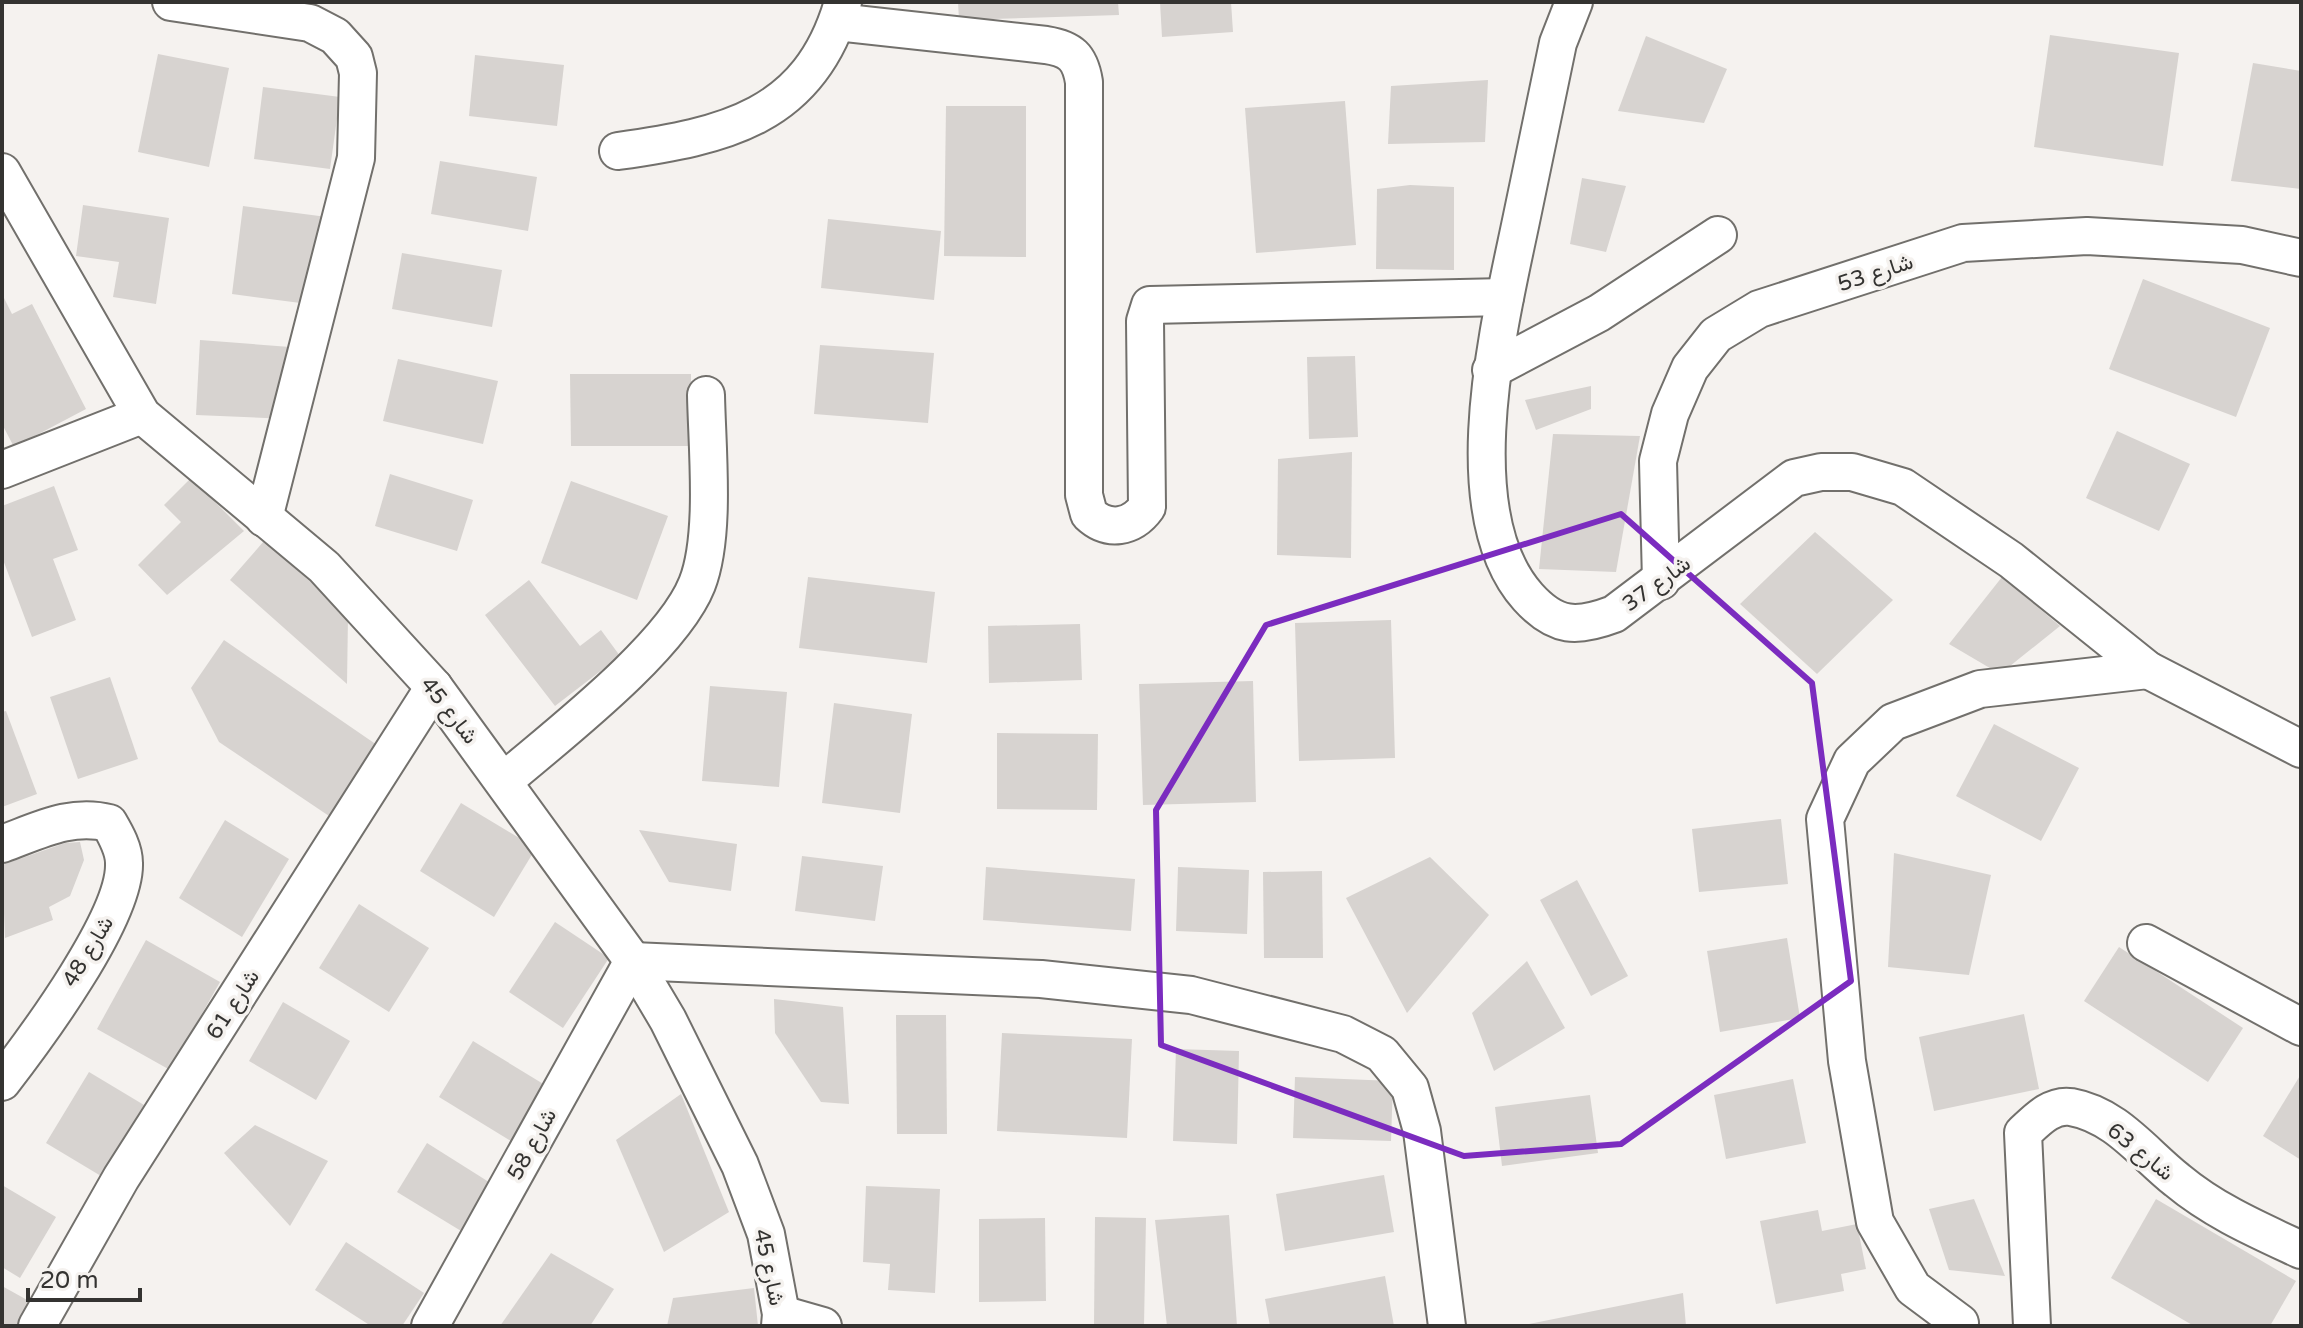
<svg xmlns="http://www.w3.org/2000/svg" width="2303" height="1328" font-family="'Varela Round',Vazirmatn,sans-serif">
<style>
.building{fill:#d7d3d0}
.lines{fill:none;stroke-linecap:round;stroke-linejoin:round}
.street-casing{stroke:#72706c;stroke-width:40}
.street{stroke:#fff;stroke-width:36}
.marked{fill:none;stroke:#7b2cbf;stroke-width:6;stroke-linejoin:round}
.labels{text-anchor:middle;stroke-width:7;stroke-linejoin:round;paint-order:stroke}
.street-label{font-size:22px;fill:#343331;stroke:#f5f2ef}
</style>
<rect width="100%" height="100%" fill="#f5f2ef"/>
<!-- building -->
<g class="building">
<polygon points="958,2 1118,2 1119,15 959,20"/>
<polygon points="1160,2 1231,2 1233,32 1162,37"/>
<polygon points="2050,35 2179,53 2163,166 2034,147"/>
<polygon points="1646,36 1727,69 1704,123 1618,111"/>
<polygon points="158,54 229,68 209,167 138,152"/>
<polygon points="475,55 564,65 557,126 469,116"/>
<polygon points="2253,63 2301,71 2301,189 2231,181"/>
<polygon points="1488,80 1485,142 1388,144 1391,86"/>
<polygon points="263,87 340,97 330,169 254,159"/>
<polygon points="1345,101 1356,245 1256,253 1245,108"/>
<polygon points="946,106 1026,106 1026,257 944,256"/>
<polygon points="440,161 537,177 528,231 431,214"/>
<polygon points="1582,178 1626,186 1606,252 1570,244"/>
<polygon points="1410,185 1454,187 1454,270 1376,269 1377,189"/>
<polygon points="83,205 169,218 156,304 113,297 119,262 76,256"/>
<polygon points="243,206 327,217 316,305 232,294"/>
<polygon points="828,219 941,231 934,300 821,288"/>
<polygon points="402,253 502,270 492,327 392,309"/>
<polygon points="2143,279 2270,328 2236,417 2109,369"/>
<polygon points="2,294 12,314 32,304 86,409 14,447 2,424"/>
<polygon points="200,340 303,348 288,419 196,415"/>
<polygon points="820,345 934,353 928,423 814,414"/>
<polygon points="1355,356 1358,437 1309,439 1307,357"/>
<polygon points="398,359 498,381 483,444 383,421"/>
<polygon points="570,374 691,374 691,446 571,446"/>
<polygon points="1591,386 1591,409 1536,430 1525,400"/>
<polygon points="2117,431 2190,464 2159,531 2086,498"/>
<polygon points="1553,434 1640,436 1616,572 1539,569"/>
<polygon points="1352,452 1351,558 1277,555 1278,459"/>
<polygon points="390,474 473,500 457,551 375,526"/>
<polygon points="191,478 244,531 167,595 138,565 181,522 164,505"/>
<polygon points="571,481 668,516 637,600 541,563"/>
<polygon points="54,486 78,550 53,559 76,620 32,637 2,557 2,506"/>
<polygon points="1815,532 1893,600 1817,674 1740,604"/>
<polygon points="264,541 348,615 347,684 230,580"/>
<polygon points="808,577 935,592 927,663 799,648"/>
<polygon points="2002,577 2060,626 2000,674 1949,644"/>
<polygon points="529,580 580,646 601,630 620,656 555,706 485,615"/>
<polygon points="1391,620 1395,758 1299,761 1295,623"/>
<polygon points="1080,624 1082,680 989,683 988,626"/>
<polygon points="224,640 377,745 332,818 219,742 191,688"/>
<polygon points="110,677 138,759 78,779 50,697"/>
<polygon points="1253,681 1256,802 1143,805 1139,684"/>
<polygon points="710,686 787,692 779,787 702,781"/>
<polygon points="834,703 912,714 900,813 822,803"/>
<polygon points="6,711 37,794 2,807 2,712"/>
<polygon points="1994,724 2079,768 2041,841 1956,796"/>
<polygon points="997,733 1098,734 1097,810 997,809"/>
<polygon points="461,803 536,848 494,917 420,871"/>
<polygon points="1781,819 1788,884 1699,892 1692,829"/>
<polygon points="225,820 289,859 242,937 179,898"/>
<polygon points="639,830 737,844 731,891 669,882"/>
<polygon points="80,842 84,860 70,896 49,907 53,920 5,938 2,865 65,843"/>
<polygon points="1894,853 1991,875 1969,975 1888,967"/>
<polygon points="802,856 883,866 875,921 795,911"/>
<polygon points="1430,857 1489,915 1407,1013 1346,898"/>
<polygon points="986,867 1135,879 1131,931 983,920"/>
<polygon points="1178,867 1249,870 1247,934 1176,931"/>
<polygon points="1322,871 1323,958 1264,958 1263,872"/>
<polygon points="1577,880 1628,976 1591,996 1540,900"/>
<polygon points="359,904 429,948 389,1012 319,968"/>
<polygon points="555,922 609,958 563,1028 509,992"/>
<polygon points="1787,938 1800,1018 1720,1032 1707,951"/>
<polygon points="146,940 220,982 170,1070 97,1029"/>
<polygon points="2119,947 2243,1028 2208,1082 2084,1001"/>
<polygon points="1527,961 1565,1028 1494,1071 1472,1013"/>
<polygon points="774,999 843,1007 849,1104 821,1102 775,1033"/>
<polygon points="283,1002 350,1041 316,1100 249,1061"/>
<polygon points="2024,1014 2039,1089 1934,1111 1919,1037"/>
<polygon points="896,1015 946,1015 947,1134 897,1134"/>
<polygon points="1002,1033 1132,1039 1127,1138 997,1131"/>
<polygon points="473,1041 545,1085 511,1141 439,1097"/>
<polygon points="1176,1049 1239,1051 1237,1144 1173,1141"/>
<polygon points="89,1072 144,1105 101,1176 46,1143"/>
<polygon points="2301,1074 2301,1160 2263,1136"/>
<polygon points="1295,1077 1393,1081 1391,1141 1293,1138"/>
<polygon points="1793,1079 1806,1143 1726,1159 1714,1095"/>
<polygon points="681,1094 729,1212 664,1252 616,1140"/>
<polygon points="1590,1095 1598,1153 1502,1166 1495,1107"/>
<polygon points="255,1125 328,1161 290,1226 224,1153"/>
<polygon points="427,1143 500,1189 471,1237 397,1192"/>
<polygon points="1384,1175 1394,1232 1285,1251 1276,1194"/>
<polygon points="2,1185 56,1217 20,1278 2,1267"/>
<polygon points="866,1186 940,1189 935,1293 888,1290 890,1264 863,1262"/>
<polygon points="1974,1199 2005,1276 1949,1270 1929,1209"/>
<polygon points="2156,1199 2296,1281 2270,1326 2194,1326 2111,1278"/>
<polygon points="1818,1210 1822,1231 1857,1224 1866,1269 1841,1274 1844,1291 1776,1304 1760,1221"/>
<polygon points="1229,1215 1237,1326 1167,1326 1155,1220"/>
<polygon points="1095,1217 1146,1218 1144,1326 1094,1326"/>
<polygon points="1045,1218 1046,1301 979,1302 979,1219"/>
<polygon points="346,1242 424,1293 402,1326 371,1326 315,1290"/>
<polygon points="551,1253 614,1289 590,1326 500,1326"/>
<polygon points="1385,1276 1394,1326 1270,1326 1265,1299"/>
<polygon points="2,1286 38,1306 27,1326 2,1326"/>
<polygon points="754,1288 758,1326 667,1326 673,1298"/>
<polygon points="1683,1293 1686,1326 1524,1326 1524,1325"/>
</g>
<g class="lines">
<defs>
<g id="street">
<polyline points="171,2 310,23 335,36 354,57 358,73 356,158 264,518"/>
<path d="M1574,2L1558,43C1546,103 1533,162 1521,221C1500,322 1452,512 1528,597C1556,628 1577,628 1614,614L1794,478L1821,472H1852L1903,487L2011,560L2148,670L2301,749"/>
<path d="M837,22L1046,45C1071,49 1080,57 1084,82V495L1089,514C1108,532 1132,528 1147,507L1145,321L1150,305L1505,297"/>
<path d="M618,151C724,136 810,118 843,2"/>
<polyline points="2,172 142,415 324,567 434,687 633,961 668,1020 740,1165 766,1234 781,1314 780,1326"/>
<polyline points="1491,370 1599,313 1718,235"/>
<polyline points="2,470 142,415"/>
<polyline points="1661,581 1658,461 1670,414 1690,368 1716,335 1759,309 1963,243 2087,236 2242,245 2301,258"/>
<path d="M505,780C559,734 672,647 697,584C716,536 707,448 706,395"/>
<path d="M2,844C38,831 71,813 109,823C116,835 124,849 124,863C126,917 36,1038 2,1082"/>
<polyline points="2146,943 2301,1027"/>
<polyline points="781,1314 823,1326"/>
<polyline points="1960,1323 1913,1288 1875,1222 1847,1061 1825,819 1852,761 1893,722 1980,689 2148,670"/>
<polyline points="37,1326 121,1178 434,687"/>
<polyline points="430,1326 633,961 1041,979 1191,995 1343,1034 1382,1054 1410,1088 1422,1131 1447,1326"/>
<path d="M2032,1326L2023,1133C2036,1121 2051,1104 2071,1107C2116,1115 2143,1153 2177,1180C2214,1211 2258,1230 2301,1250"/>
</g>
</defs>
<!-- street casing -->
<use href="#street" class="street-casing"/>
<!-- street -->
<use href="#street" class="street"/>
</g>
<!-- marked area -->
<path class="marked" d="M1621,514L1812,683L1851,981L1621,1144L1464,1156L1161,1045L1156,810L1266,625Z"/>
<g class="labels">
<!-- street labels -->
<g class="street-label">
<text transform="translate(1875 272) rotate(-18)" y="8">شارع 53</text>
<text transform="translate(1656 583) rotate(-36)" y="8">شارع 37</text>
<text transform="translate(450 710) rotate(52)" y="8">شارع 45</text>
<text transform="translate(87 951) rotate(-59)" y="8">شارع 48</text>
<text transform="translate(232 1004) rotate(-57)" y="8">شارع 61</text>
<text transform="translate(531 1144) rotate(-61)" y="8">شارع 58</text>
<text transform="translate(2141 1151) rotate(39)" y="8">شارع 63</text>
<text transform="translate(770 1267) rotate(78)" y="8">شارع 45</text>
</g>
</g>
<!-- border -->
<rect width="2303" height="1328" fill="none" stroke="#343331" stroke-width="8"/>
<!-- scale -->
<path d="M28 1288v12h112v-12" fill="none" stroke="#343331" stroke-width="4"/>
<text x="40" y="1288" font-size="24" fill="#343331" stroke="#f5f2ef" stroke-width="6" paint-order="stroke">20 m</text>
</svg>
